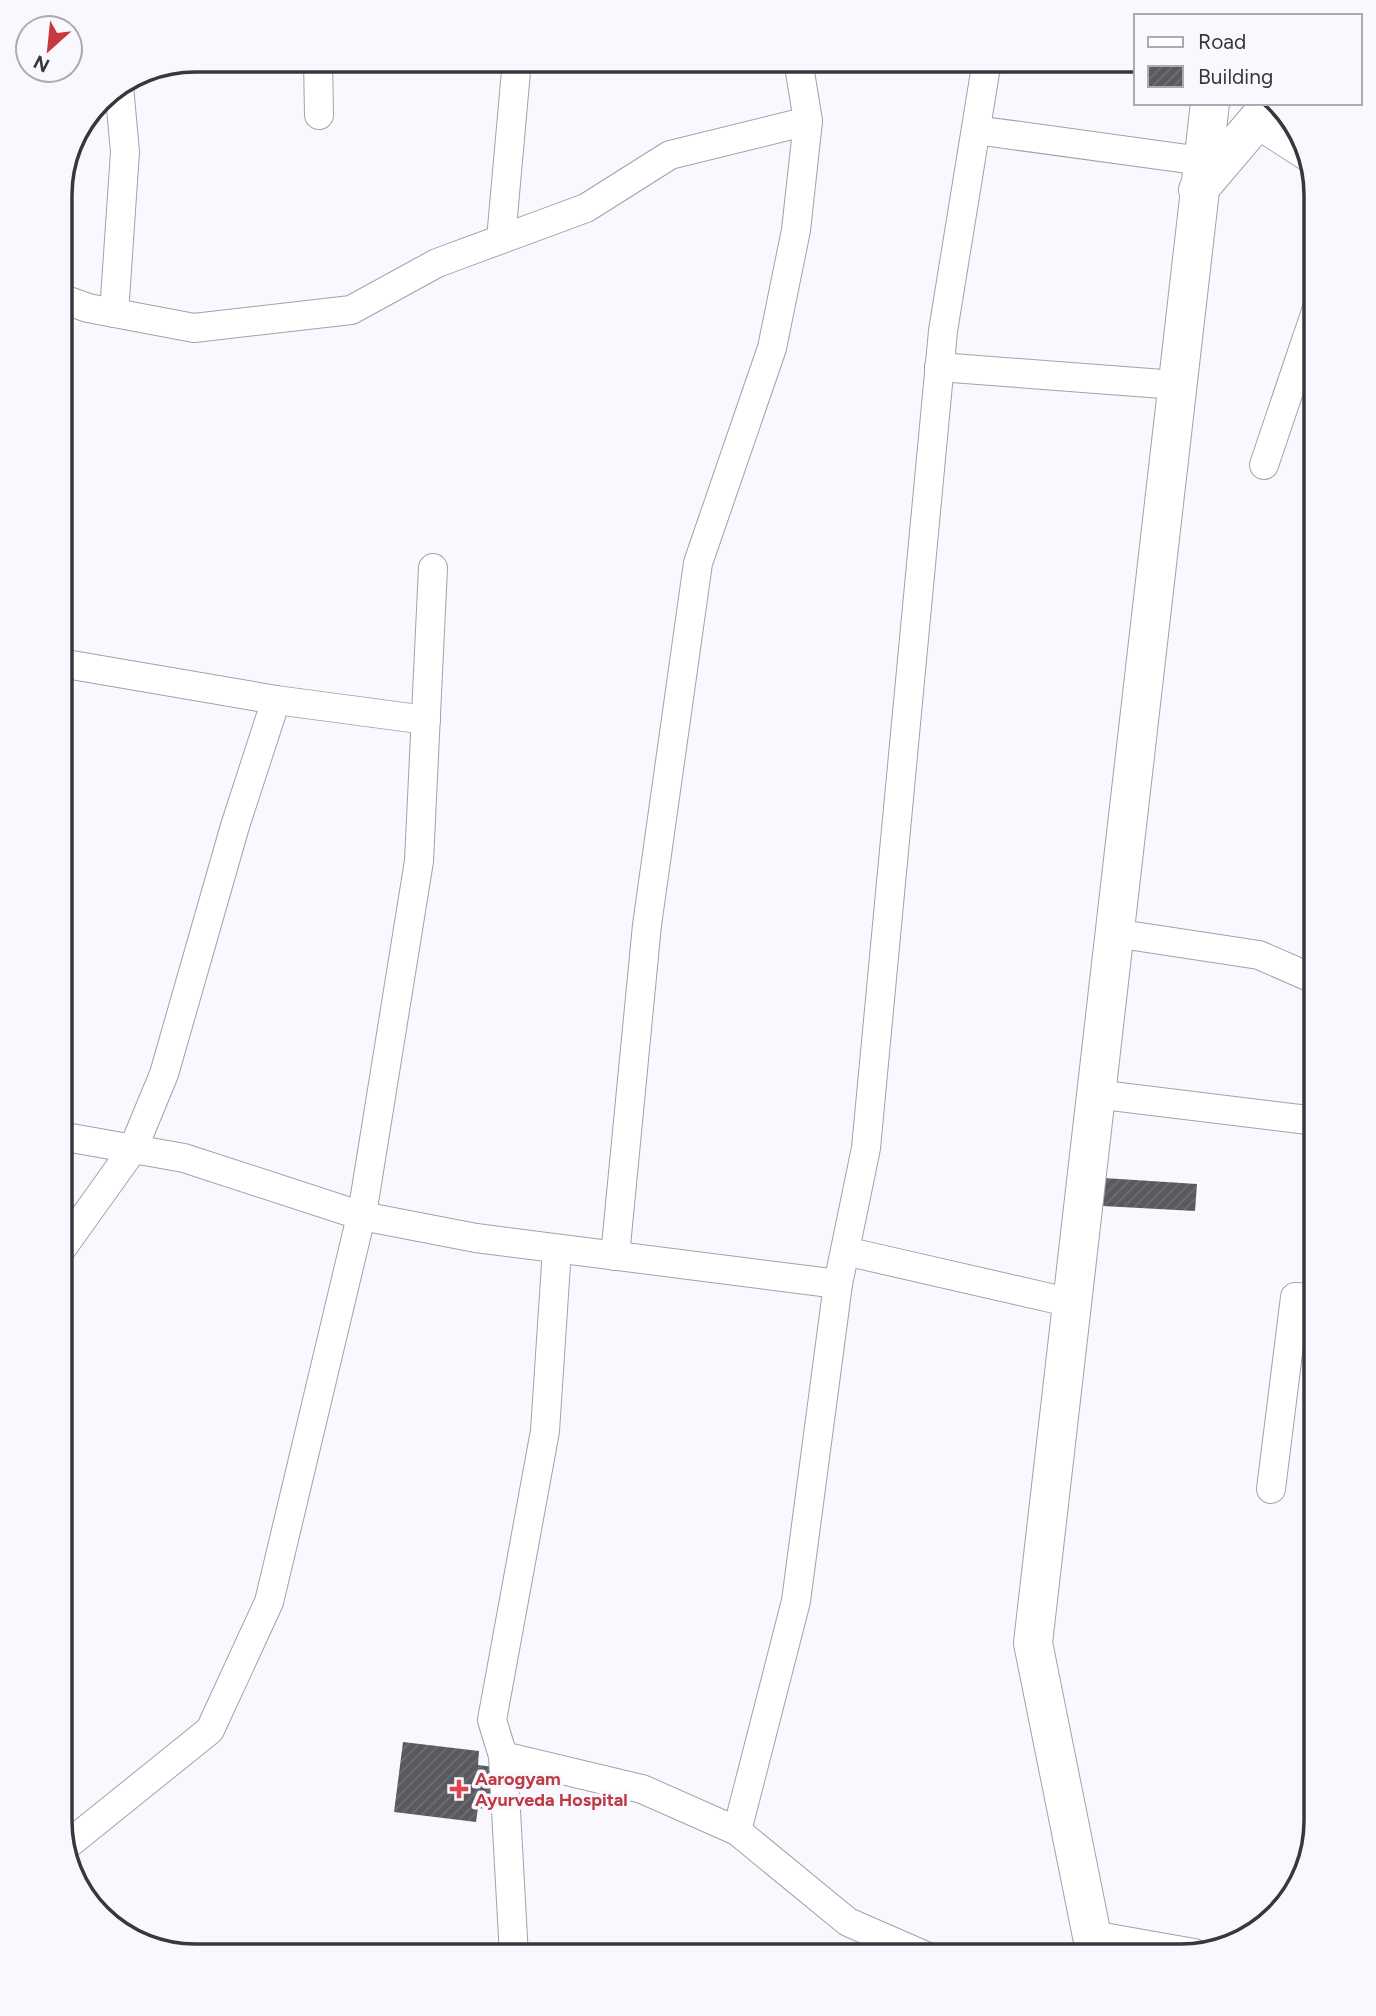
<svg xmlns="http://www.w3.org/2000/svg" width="1376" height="2016" font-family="Figtree,sans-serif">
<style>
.building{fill:url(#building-hatch)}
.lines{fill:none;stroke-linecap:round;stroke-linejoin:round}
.street-casing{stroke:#a2a2a9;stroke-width:30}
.secondary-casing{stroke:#a2a2a9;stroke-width:40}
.street{stroke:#fff;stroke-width:28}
.secondary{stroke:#fff;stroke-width:38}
.health-dot{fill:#e0444e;stroke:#f8f8fe;stroke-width:2.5}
.labels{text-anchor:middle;stroke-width:7;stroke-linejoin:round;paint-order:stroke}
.health-label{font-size:18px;font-weight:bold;fill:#be3a42;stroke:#f8f8fe;text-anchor:start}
.rim{fill:none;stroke:#38383b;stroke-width:3.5}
</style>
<defs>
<pattern id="building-hatch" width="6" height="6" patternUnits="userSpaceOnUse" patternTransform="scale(1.75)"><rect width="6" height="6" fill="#59595f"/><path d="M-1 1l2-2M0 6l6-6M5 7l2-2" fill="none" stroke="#6e6e73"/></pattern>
</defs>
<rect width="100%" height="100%" fill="#f8f8fe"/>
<!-- building -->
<g class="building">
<polygon points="1104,1178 1197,1184 1195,1211 1103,1206"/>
<polygon points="403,1742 479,1751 478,1765 518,1770 513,1812 478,1808 476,1822 394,1812"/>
</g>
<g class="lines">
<defs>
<g id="street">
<polyline points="318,60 319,115"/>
<polyline points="1255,123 1306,156"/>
<polyline points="976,130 1202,161"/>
<polyline points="501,239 517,60"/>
<polyline points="60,298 88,308 194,328 351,310 437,263 586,208 670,155 808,121"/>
<polyline points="114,313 125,152 119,86"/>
<polyline points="939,367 1176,385"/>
<polyline points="1264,465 1316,311"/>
<polyline points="60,663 276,700 426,720"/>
<polyline points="1114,933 1259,955 1316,980"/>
<polyline points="1095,1094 1316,1121"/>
<polyline points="60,1136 184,1158 362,1216 476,1238 838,1284"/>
<polyline points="60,1251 133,1149 164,1074 235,826 276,700"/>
<polyline points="845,1251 1072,1303"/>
<polyline points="615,1256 647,925 698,563 772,348 796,230 808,121 798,60"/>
<polyline points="1271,1489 1295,1297 1316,1298"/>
<polyline points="503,1756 492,1720 545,1431 557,1249"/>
<polyline points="737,1831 796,1601 838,1284 866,1148 943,331 987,60"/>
<polyline points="66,1846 210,1730 269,1602 363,1208 419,861 433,568"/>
<polyline points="1092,1935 1194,1953"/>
<polyline points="514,1956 503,1756 642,1789 737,1831 848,1922 926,1956"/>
</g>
<g id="secondary">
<polyline points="1198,190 1272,103"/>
<polyline points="1096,1956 1033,1643 1210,103"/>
</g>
</defs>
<!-- street casing -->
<use href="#street" class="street-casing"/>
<!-- secondary casing -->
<use href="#secondary" class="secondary-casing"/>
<!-- street -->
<use href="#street" class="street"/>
<!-- secondary -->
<use href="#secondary" class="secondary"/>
</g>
<!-- markers -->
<path class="health-dot" d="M455.5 1778.5h7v7h7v7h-7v7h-7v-7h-7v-7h7z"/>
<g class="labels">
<!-- health labels -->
<g class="health-label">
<text x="475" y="1785">Aarogyam<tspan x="475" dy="21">Ayurveda Hospital</tspan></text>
</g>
</g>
<!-- crop -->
<path d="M0 0H1376V2016H0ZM195 72H1181A123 123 0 0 1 1304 195V1821A123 123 0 0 1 1181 1944H195A123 123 0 0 1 72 1821V195A123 123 0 0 1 195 72Z" fill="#f8f8fe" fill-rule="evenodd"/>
<path class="rim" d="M195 72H1181A123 123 0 0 1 1304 195V1821A123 123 0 0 1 1181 1944H195A123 123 0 0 1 72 1821V195A123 123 0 0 1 195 72Z"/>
<!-- legend -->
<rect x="1134" y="14" width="228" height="91" fill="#f8f8fe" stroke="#ababb0" stroke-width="2"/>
<rect x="1148" y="37" width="35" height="10" fill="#ffffff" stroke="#ababb0" stroke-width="2"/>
<text x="1198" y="49" font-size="21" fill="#38383b">Road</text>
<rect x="1148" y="66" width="35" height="21" fill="url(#building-hatch)" stroke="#ababb0" stroke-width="2"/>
<text x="1198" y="84" font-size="21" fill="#38383b">Building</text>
<!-- north arrow -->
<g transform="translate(49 49) rotate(207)"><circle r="33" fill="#f8f8fe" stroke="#ababb0" stroke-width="2"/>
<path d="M0-5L12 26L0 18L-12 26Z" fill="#c8383e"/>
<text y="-10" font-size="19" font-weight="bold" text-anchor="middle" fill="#38383b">N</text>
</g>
</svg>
